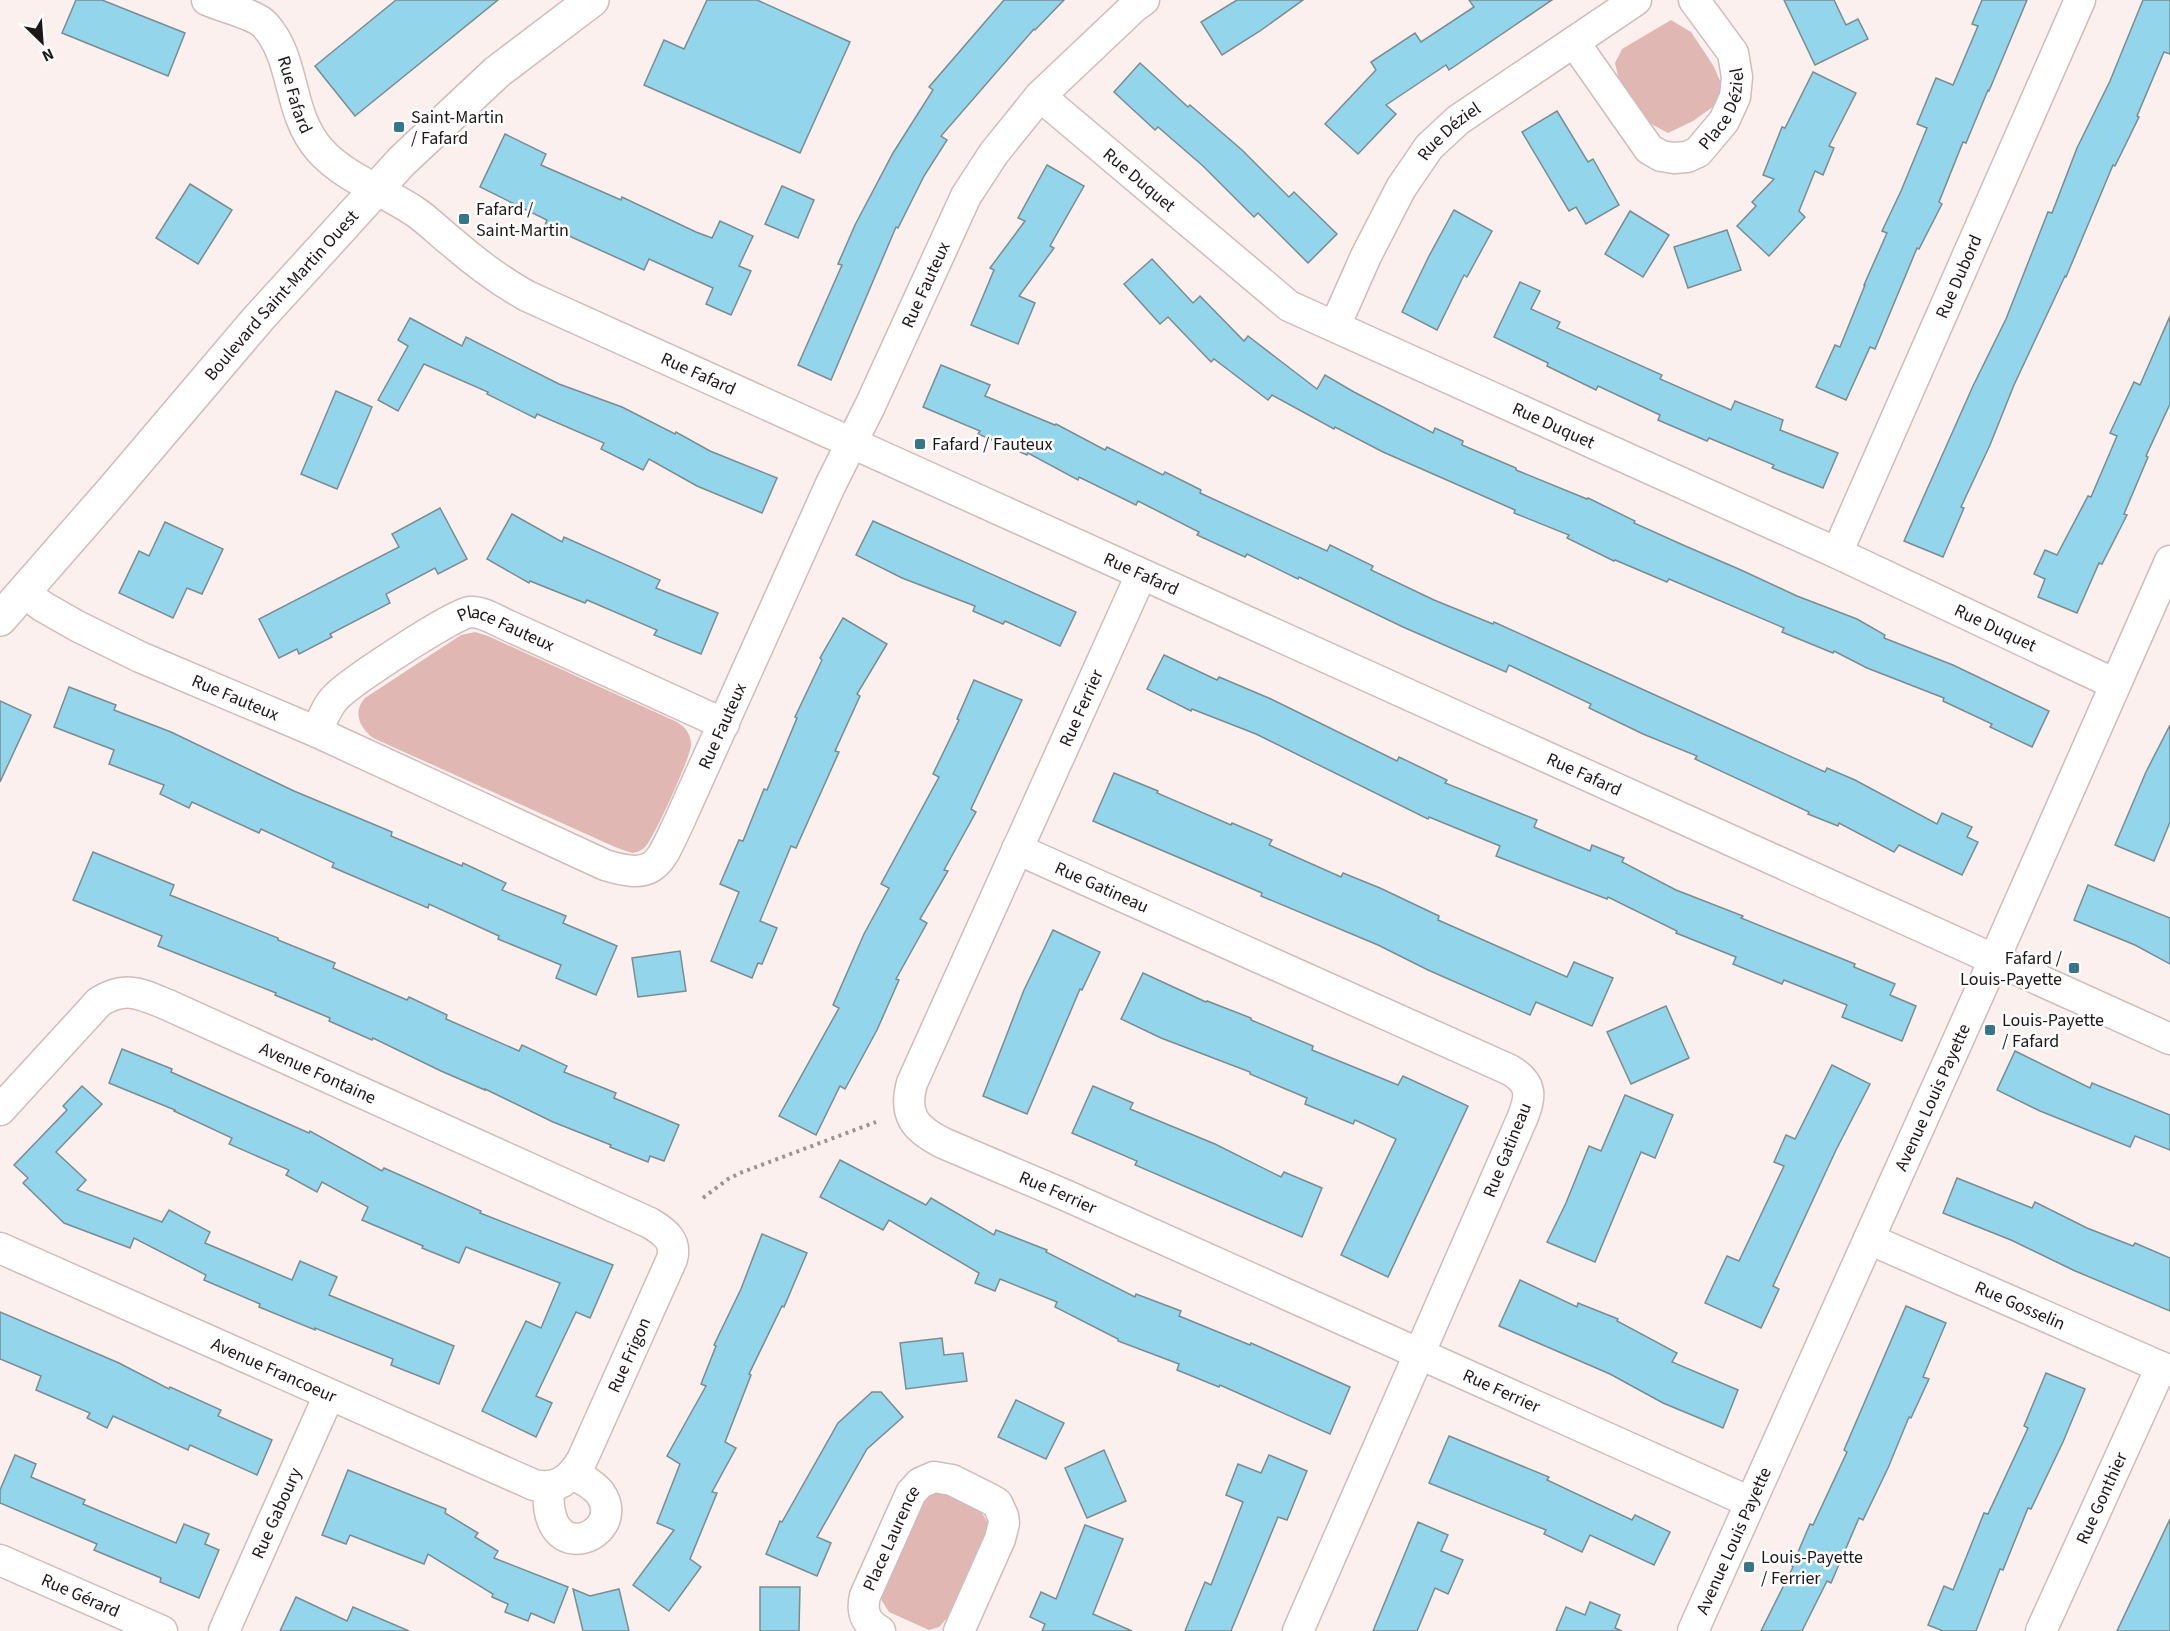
<svg xmlns="http://www.w3.org/2000/svg" width="2170" height="1631" font-family="'Source Sans 3',sans-serif">
<style>
.green{fill:#e0b7b3}
.building{fill:#93d6ec;stroke:#7a8c92;stroke-width:1.5}
.lines{fill:none;stroke-linecap:round;stroke-linejoin:round}
.minor-casing{stroke:#d0bcba;stroke-width:33}
.major-casing{stroke:#d0bcba;stroke-width:36}
.path{stroke:#9c9291;stroke-width:4;stroke-dasharray:3 4.5;stroke-linecap:butt}
.minor{stroke:#fff;stroke-width:30}
.major{stroke:#fff;stroke-width:33}
.poi-dot{fill:#36768a;stroke:#fff;stroke-width:2}
.labels{text-anchor:middle;stroke-width:5;stroke-linejoin:round;paint-order:stroke}
.street-label{font-size:18px;fill:#1e1717;stroke:#fff}
.poi-label{font-size:18px;fill:#1e1717;stroke:#fff;text-anchor:start}
</style>
<rect width="100%" height="100%" fill="#fcf0ee"/>
<!-- green -->
<g class="green">
<polygon points="1671,20 1691,32 1713,65 1722,85 1717,104 1693,121 1668,133 1644,120 1619,80 1615,63 1622,49"/>
<path d="M475,632L488,636L677,722C686,728 691,734 691,745C691,756 654,838 645,847C641,851 637,852 632,853L615,847L373,738C360,728 352,712 365,698L461,635Z"/>
<polygon points="938,1493 944,1493 980,1510 988,1523 985,1533 947,1618 939,1627 929,1630 889,1612 882,1601 882,1594 925,1500 931,1495"/>
</g>
<!-- building -->
<g class="building">
<polygon points="76,0 102,0 185,33 168,76 62,33"/>
<polygon points="396,0 498,0 355,116 315,66"/>
<polygon points="707,0 757,0 850,42 800,153 644,85 664,40 684,49"/>
<polygon points="1004,0 1064,0 1035,30 1034,29 941,136 947,140 924,176 898,228 896,227 831,380 798,365 842,265 838,264 855,225 893,153 933,90 929,87"/>
<polygon points="1237,0 1303,0 1260,31 1222,55 1201,22"/>
<polygon points="1469,0 1552,0 1449,70 1446,65 1386,105 1396,114 1358,154 1325,124 1376,70 1371,62 1415,33 1421,42 1474,7"/>
<polygon points="1784,0 1834,0 1846,25 1858,19 1868,39 1815,65"/>
<polygon points="1982,0 2027,0 1989,91 1988,90 1966,143 1963,142 1939,202 1942,204 1919,249 1917,248 1875,349 1870,347 1846,400 1816,387 1835,345 1840,347 1865,285 1864,285 1887,233 1882,231 1901,191 1927,128 1917,124 1936,78 1953,85 1978,26 1972,24"/>
<polygon points="2143,0 2170,0 2170,54 2164,52 2137,116 2139,117 2115,166 2113,165 2066,277 2065,276 2014,385 1990,445 1961,507 1964,508 1943,557 1904,541 1973,386 2006,319 2048,212 2052,213 2077,148 2110,81"/>
<polygon points="1140,63 1188,107 1190,105 1242,150 1289,197 1294,192 1337,234 1308,263 1258,213 1254,217 1203,166 1158,127 1155,130 1114,92"/>
<polygon points="1813,72 1856,93 1829,146 1834,148 1823,175 1815,171 1799,211 1805,217 1769,256 1737,226 1756,206 1752,202 1774,179 1763,175 1782,127 1785,128"/>
<polygon points="1557,111 1588,162 1593,159 1619,205 1586,224 1576,207 1569,211 1522,132"/>
<polygon points="505,134 546,154 541,165 621,200 622,197 696,232 712,238 720,221 753,236 739,266 751,271 731,315 706,304 713,288 649,259 644,270 545,225 547,220 480,187"/>
<polygon points="1047,165 1084,186 1050,246 1054,248 1019,296 1035,303 1018,344 971,325 994,270 990,268 1025,221 1018,218"/>
<polygon points="190,184 232,210 198,264 156,238"/>
<polygon points="782,186 814,200 798,238 765,224"/>
<polygon points="1454,210 1492,231 1467,277 1464,275 1437,330 1402,312 1429,256"/>
<polygon points="1630,211 1669,235 1643,277 1605,254"/>
<polygon points="1727,230 1741,270 1688,288 1674,247"/>
<polygon points="1152,259 1193,303 1200,296 1244,341 1248,336 1317,389 1325,375 1354,392 1433,433 1435,428 1463,441 1462,445 1516,468 1516,470 1587,499 1588,498 1635,521 1634,523 1683,545 1741,570 1797,596 1857,619 1885,635 1884,638 1953,665 2049,711 2032,747 1990,727 1992,724 1943,701 1944,698 1867,668 1834,651 1833,653 1782,632 1784,628 1669,579 1667,582 1615,560 1614,561 1567,538 1569,535 1514,513 1515,510 1383,452 1335,427 1334,429 1272,395 1268,400 1214,359 1211,362 1168,317 1160,324 1124,284"/>
<polygon points="1520,282 1540,291 1531,309 1560,322 1557,328 1662,375 1660,379 1731,410 1735,401 1783,420 1780,430 1838,453 1823,488 1772,468 1774,465 1709,438 1707,441 1658,420 1660,415 1598,386 1596,390 1547,366 1548,363 1494,337"/>
<polygon points="2170,316 2170,404 2146,456 2148,457 2124,514 2127,515 2102,564 2099,563 2077,613 2038,597 2045,579 2034,574 2045,550 2057,555 2088,496 2091,497 2117,436 2110,433 2134,382 2140,385"/>
<polygon points="410,318 462,346 466,337 559,384 622,407 675,434 676,432 710,451 777,478 762,513 697,486 649,459 643,470 601,449 604,443 537,414 535,418 487,394 488,392 424,364 398,411 378,400 408,346 398,340"/>
<polygon points="941,365 990,385 985,396 1055,425 1056,424 1105,450 1107,447 1163,475 1165,472 1201,490 1200,493 1327,551 1330,545 1373,566 1371,570 1434,600 1493,624 1494,622 1825,772 1827,768 1855,780 1937,824 1942,813 1972,827 1967,837 1978,842 1962,875 1899,845 1894,852 1839,823 1838,826 1808,814 1809,812 1695,759 1697,756 1643,734 1589,708 1591,704 1509,665 1506,672 1403,627 1299,577 1298,579 1247,554 1245,557 1197,535 1199,532 1138,501 1136,505 1079,477 1078,480 1028,453 1027,455 978,434 980,431 923,407"/>
<polygon points="336,391 372,407 337,489 301,474"/>
<polygon points="440,508 467,559 438,574 435,568 386,594 390,603 330,634 332,637 299,654 297,649 279,658 259,619 399,547 392,534"/>
<polygon points="512,514 562,542 564,537 660,580 656,588 718,613 701,654 654,635 657,630 587,600 585,603 530,581 529,583 487,559"/>
<polygon points="873,521 1076,612 1060,646 1005,621 1003,624 973,611 975,606 902,578 856,555"/>
<polygon points="165,522 223,549 202,594 187,588 173,618 119,593 139,551 149,556"/>
<polygon points="843,618 887,644 857,694 860,696 835,751 839,752 796,848 791,846 760,921 777,928 762,964 758,963 752,978 711,961 739,892 720,884 739,840 743,841 764,789 767,790 797,718 795,717 822,660 820,658"/>
<polygon points="1164,655 1217,680 1219,677 1271,699 1397,761 1399,757 1447,780 1445,783 1537,820 1534,827 1590,851 1592,845 1624,858 1622,862 1676,890 1743,916 1741,918 1855,964 1854,967 1895,984 1890,995 1916,1006 1902,1041 1842,1017 1847,1005 1784,980 1782,984 1733,964 1736,957 1676,933 1677,931 1608,897 1607,899 1496,856 1500,846 1429,817 1428,819 1256,734 1192,709 1191,711 1147,689"/>
<polygon points="974,680 1022,700 971,809 976,812 944,870 948,871 920,919 927,923 896,979 899,980 877,1030 845,1089 840,1086 816,1135 779,1116 839,1008 833,1005 864,934 889,888 881,884 939,777 933,774 959,720 957,719"/>
<polygon points="69,687 116,705 114,710 171,732 294,791 392,832 391,836 462,866 463,863 506,883 502,890 566,916 563,923 617,946 596,995 556,978 561,965 498,939 499,936 429,904 428,908 332,867 334,863 261,829 259,833 192,802 189,808 160,794 164,785 109,764 114,750 54,727"/>
<polygon points="0,701 31,715 0,782"/>
<polygon points="2170,725 2170,822 2154,861 2115,845 2146,772"/>
<polygon points="1114,773 1158,791 1157,793 1231,825 1232,823 1272,840 1269,845 1341,877 1343,873 1380,888 1439,916 1438,920 1567,977 1574,962 1613,978 1592,1026 1536,1002 1530,1015 1428,970 1378,945 1261,896 1262,893 1093,821"/>
<polygon points="93,852 174,885 170,895 278,938 278,940 335,963 333,968 407,1000 409,997 447,1015 446,1019 519,1051 522,1045 567,1066 564,1072 616,1093 614,1098 679,1125 664,1161 650,1156 648,1162 610,1147 611,1145 553,1122 485,1089 485,1090 441,1071 373,1038 372,1040 329,1021 330,1018 275,995 276,993 158,946 162,936 73,900"/>
<polygon points="2088,885 2170,918 2170,964 2135,945 2074,920"/>
<polygon points="1053,930 1100,952 1082,990 1080,989 1027,1114 983,1096 1024,990"/>
<polygon points="680,951 686,991 638,997 632,958"/>
<polygon points="1143,973 1206,1002 1207,1001 1251,1018 1251,1020 1313,1046 1312,1050 1398,1085 1403,1076 1468,1106 1388,1277 1341,1255 1396,1139 1355,1120 1353,1124 1305,1104 1307,1098 1250,1074 1250,1072 1161,1038 1121,1019"/>
<polygon points="1666,1006 1689,1058 1631,1084 1607,1032"/>
<polygon points="122,1049 172,1069 171,1072 309,1133 310,1131 382,1171 384,1168 481,1211 480,1213 613,1265 590,1318 576,1312 536,1396 552,1403 536,1437 482,1411 526,1321 541,1328 560,1283 466,1247 459,1263 422,1248 423,1246 362,1220 368,1207 322,1182 317,1192 286,1175 289,1170 229,1144 232,1138 174,1111 175,1110 109,1083"/>
<polygon points="2015,1051 2090,1088 2092,1083 2170,1115 2170,1150 2135,1136 2130,1147 2040,1111 1997,1090"/>
<polygon points="1832,1065 1870,1084 1836,1150 1773,1286 1779,1289 1761,1328 1705,1303 1727,1256 1739,1261 1784,1166 1774,1162 1786,1135 1795,1139"/>
<polygon points="82,1086 102,1104 56,1152 86,1180 77,1190 162,1222 169,1210 210,1232 205,1243 292,1280 300,1261 337,1277 329,1295 454,1346 439,1384 391,1365 393,1359 315,1328 315,1330 259,1307 260,1304 204,1280 206,1275 134,1238 130,1248 64,1223 23,1183 28,1178 14,1165 67,1110 63,1106"/>
<polygon points="1093,1086 1133,1103 1130,1109 1215,1144 1281,1177 1284,1172 1322,1188 1302,1237 1135,1165 1137,1161 1072,1133"/>
<polygon points="1625,1095 1673,1115 1655,1158 1641,1152 1595,1262 1547,1242 1566,1203 1589,1146 1601,1151"/>
<polygon points="840,1160 926,1205 931,1198 994,1235 996,1230 1047,1250 1046,1252 1135,1297 1136,1294 1181,1311 1179,1316 1250,1345 1251,1343 1350,1387 1330,1434 1220,1385 1219,1387 1177,1370 1179,1364 1118,1341 1118,1339 1055,1307 1057,1302 1000,1279 995,1291 975,1283 979,1273 889,1220 883,1230 820,1197"/>
<polygon points="1957,1178 2032,1208 2035,1202 2087,1228 2133,1246 2135,1243 2170,1258 2170,1311 2073,1270 2011,1240 1943,1213"/>
<polygon points="762,1234 807,1253 784,1307 782,1306 749,1374 751,1375 725,1442 736,1448 712,1492 717,1493 690,1559 701,1567 669,1611 633,1585 674,1530 657,1523 680,1464 667,1456 706,1386 701,1384 716,1346 714,1345 741,1289"/>
<polygon points="1520,1280 1577,1307 1578,1303 1618,1319 1617,1321 1677,1353 1672,1362 1738,1390 1723,1428 1663,1403 1610,1374 1499,1326"/>
<polygon points="1906,1306 1946,1323 1923,1377 1929,1379 1911,1418 1909,1417 1888,1468 1863,1520 1859,1518 1831,1583 1827,1581 1802,1631 1761,1631 1793,1567 1792,1566 1810,1524 1813,1525 1847,1452 1844,1450"/>
<polygon points="0,1312 119,1363 169,1389 170,1387 221,1410 218,1416 272,1440 257,1475 190,1445 188,1450 113,1416 107,1428 87,1418 90,1413 36,1390 41,1376 0,1359"/>
<polygon points="942,1338 944,1355 963,1353 967,1381 906,1389 900,1343"/>
<polygon points="2046,1373 2085,1389 2063,1442 2031,1509 2028,1508 2003,1570 2000,1569 1976,1631 1943,1631 1928,1625 1944,1586 1953,1590 1984,1513 1988,1514 2028,1428 2024,1426"/>
<polygon points="872,1392 881,1392 903,1417 867,1449 817,1537 831,1543 817,1576 766,1554 780,1521 782,1522 838,1423"/>
<polygon points="1016,1400 1064,1423 1046,1459 998,1437"/>
<polygon points="1449,1436 1549,1477 1547,1480 1632,1520 1635,1515 1670,1532 1654,1565 1590,1535 1582,1552 1544,1534 1546,1530 1429,1483"/>
<polygon points="1104,1450 1126,1501 1087,1518 1065,1468"/>
<polygon points="15,1455 36,1464 31,1477 85,1500 83,1504 176,1543 184,1524 209,1534 205,1544 219,1550 199,1598 160,1582 161,1578 94,1550 97,1544 0,1503 0,1490"/>
<polygon points="1269,1455 1307,1471 1287,1520 1278,1517 1231,1631 1185,1631 1205,1582 1211,1585 1243,1502 1226,1495 1238,1464 1261,1473"/>
<polygon points="348,1470 446,1509 445,1513 478,1533 475,1537 498,1551 494,1558 568,1587 554,1623 531,1613 528,1621 505,1612 508,1604 492,1597 493,1594 428,1554 424,1564 350,1535 346,1544 322,1535"/>
<polygon points="2170,1519 2170,1631 2117,1631"/>
<polygon points="1418,1522 1448,1535 1441,1551 1463,1560 1448,1594 1435,1588 1417,1631 1373,1631"/>
<polygon points="1085,1525 1123,1539 1093,1614 1132,1631 1042,1631 1045,1624 1030,1617 1041,1592 1056,1599"/>
<polygon points="760,1587 800,1587 799,1631 760,1631"/>
<polygon points="573,1589 590,1596 619,1589 629,1631 583,1631"/>
<polygon points="296,1597 347,1621 353,1607 409,1631 280,1631"/>
<polygon points="1590,1602 1620,1615 1615,1628 1622,1631 1556,1631 1566,1607 1585,1615"/>
</g>
<g class="lines">
<defs>
<g id="minor">
<path id="s1" d="M207,0C222,7 255,14 265,25C296,59 287,112 319,149C344,178 383,190 414,211C428,220 440,233 453,243C476,263 500,281 527,296L2170,1039"/>
<path id="s2" d="M1574,42L1649,149L1661,156L1674,158L1687,157L1698,152L1724,121L1735,97L1737,77L1733,53L1694,0"/>
<path id="s3" d="M1040,96L1289,306L1837,553L2115,684"/>
<path id="s4" d="M1335,326L1366,256L1401,188L1429,147L1458,120L1636,0"/>
<path id="s5" d="M1837,553L2080,0"/>
<path id="s6" d="M1141,575L912,1083C903,1115 915,1129 943,1143L1065,1195L1750,1502"/>
<path id="s7" d="M24,592L42,606L77,626L140,657L317,732L605,865C656,881 659,864 679,822L830,486L870,406L966,196L994,153L1040,96L1134,7L1144,0"/>
<path id="s8" d="M317,732C322,720 327,705 337,696C352,681 453,614 470,612C483,611 497,621 509,626L724,724"/>
<path id="s9" d="M1017,849L1510,1070C1533,1084 1531,1096 1522,1119L1298,1631"/>
<path id="s10" d="M0,1110L99,1002C126,985 141,994 168,1005L650,1223C665,1232 677,1241 672,1259L582,1460C570,1480 557,1490 534,1485L0,1248"/>
<path id="s11" d="M1869,1239L2170,1371"/>
<path d="M549,1487C542,1574 630,1534 600,1493C593,1484 582,1479 573,1474"/>
<path id="s12" d="M0,1560L162,1631"/>
<path id="s13" d="M224,1631L329,1395"/>
<path id="s14" d="M880,1631C866,1623 861,1612 865,1596L911,1493L920,1483L934,1477L952,1480L990,1499L997,1503L1003,1516L1004,1523L1000,1539L959,1631"/>
<path id="s15" d="M1693,1631L1994,960L2170,561"/>
<path id="s16" d="M2041,1631L2161,1367"/>
</g>
<g id="major">
<path id="s17" d="M0,619L111,492L258,319L402,161L497,72L592,0"/>
</g>
</defs>
<!-- minor casing -->
<use href="#minor" class="minor-casing"/>
<!-- major casing -->
<use href="#major" class="major-casing"/>
<!-- path -->
<polyline class="path" points="703,1198 728,1179 740,1173 876,1122"/>
<!-- minor -->
<use href="#minor" class="minor"/>
<!-- major -->
<use href="#major" class="major"/>
</g>
<!-- markers -->
<g class="poi-dot">
<rect x="393" y="121" width="12" height="12" rx="3"/>
<rect x="458" y="213" width="12" height="12" rx="3"/>
<rect x="914" y="438" width="12" height="12" rx="3"/>
<rect x="2068" y="962" width="12" height="12" rx="3"/>
<rect x="1984" y="1024" width="12" height="12" rx="3"/>
<rect x="1743" y="1561" width="12" height="12" rx="3"/>
</g>
<g class="labels">
<!-- street labels -->
<g class="street-label">
<text dy="6" stroke="none"><textPath href="#s1" startOffset="140">Rue Fafard</textPath></text>
<text dy="6" stroke="none"><textPath href="#s2" startOffset="234">Place Déziel</textPath></text>
<text dy="6" stroke="none"><textPath href="#s4" startOffset="228">Rue Déziel</textPath></text>
<text dy="6" stroke="none"><textPath href="#s3" startOffset="130">Rue Duquet</textPath></text>
<text dy="6" stroke="none"><textPath href="#s5" startOffset="302">Rue Dubord</textPath></text>
<text dy="6" stroke="none"><textPath href="#s7" startOffset="1335">Rue Fauteux</textPath></text>
<text dy="6" stroke="none"><textPath href="#s17" startOffset="429">Boulevard Saint-Martin Ouest</textPath></text>
<text dy="6" stroke="none"><textPath href="#s1" startOffset="644">Rue Fafard</textPath></text>
<text dy="6" stroke="none"><textPath href="#s3" startOffset="616">Rue Duquet</textPath></text>
<text dy="6" stroke="none"><textPath href="#s1" startOffset="1130">Rue Fafard</textPath></text>
<text dy="6" stroke="none"><textPath href="#s3" startOffset="1102">Rue Duquet</textPath></text>
<text dy="6" stroke="none"><textPath href="#s8" startOffset="238">Place Fauteux</textPath></text>
<text dy="6" stroke="none"><textPath href="#s7" startOffset="237">Rue Fauteux</textPath></text>
<text transform="translate(1081 708) rotate(-66)" y="6">Rue Ferrier</text>
<text dy="6" stroke="none"><textPath href="#s7" startOffset="849">Rue Fauteux</textPath></text>
<text dy="6" stroke="none"><textPath href="#s1" startOffset="1616">Rue Fafard</textPath></text>
<text dy="6" stroke="none"><textPath href="#s9" startOffset="93">Rue Gatineau</textPath></text>
<text dy="6" stroke="none"><textPath href="#s10" startOffset="384">Avenue Fontaine</textPath></text>
<text dy="6" stroke="none"><textPath href="#s15" startOffset="585">Avenue Louis Payette</textPath></text>
<text transform="translate(1507 1150) rotate(-68)" y="6">Rue Gatineau</text>
<text dy="6" stroke="none"><textPath href="#s6" startOffset="758">Rue Ferrier</textPath></text>
<text dy="6" stroke="none"><textPath href="#s11" startOffset="165">Rue Gosselin</textPath></text>
<text transform="translate(629 1355) rotate(-66)" y="6">Rue Frigon</text>
<text transform="translate(274 1370) rotate(24)" y="6">Avenue Francoeur</text>
<text dy="6" stroke="none"><textPath href="#s6" startOffset="1244">Rue Ferrier</textPath></text>
<text dy="6" stroke="none"><textPath href="#s16" startOffset="146">Rue Gonthier</textPath></text>
<text dy="6" stroke="none"><textPath href="#s13" startOffset="129">Rue Gaboury</textPath></text>
<text dy="6" stroke="none"><textPath href="#s14" startOffset="105">Place Laurence</textPath></text>
<text dy="6" stroke="none"><textPath href="#s15" startOffset="99">Avenue Louis Payette</textPath></text>
<text dy="6" stroke="none"><textPath href="#s12" startOffset="88">Rue Gérard</textPath></text>
</g>
<!-- poi labels -->
<g class="poi-label">
<text x="411" y="123">Saint-Martin<tspan x="411" dy="21">/ Fafard</tspan></text>
<text x="476" y="215">Fafard /<tspan x="476" dy="21">Saint-Martin</tspan></text>
<text x="932" y="450">Fafard / Fauteux</text>
<text x="2062" y="964" text-anchor="end">Fafard /<tspan x="2062" dy="21">Louis-Payette</tspan></text>
<text x="2002" y="1026">Louis-Payette<tspan x="2002" dy="21">/ Fafard</tspan></text>
<text x="1761" y="1563">Louis-Payette<tspan x="1761" dy="21">/ Ferrier</tspan></text>
</g>
</g>
<!-- north arrow -->
<g transform="translate(42 42) rotate(155)" stroke="#ffffff" stroke-width="4.5" paint-order="stroke">
<path d="M0-4.5L10 22L0 15L-10 22Z" fill="#1e1717"/>
<text y="-9" font-size="16" font-weight="bold" text-anchor="middle" fill="#1e1717">N</text>
</g>
</svg>
